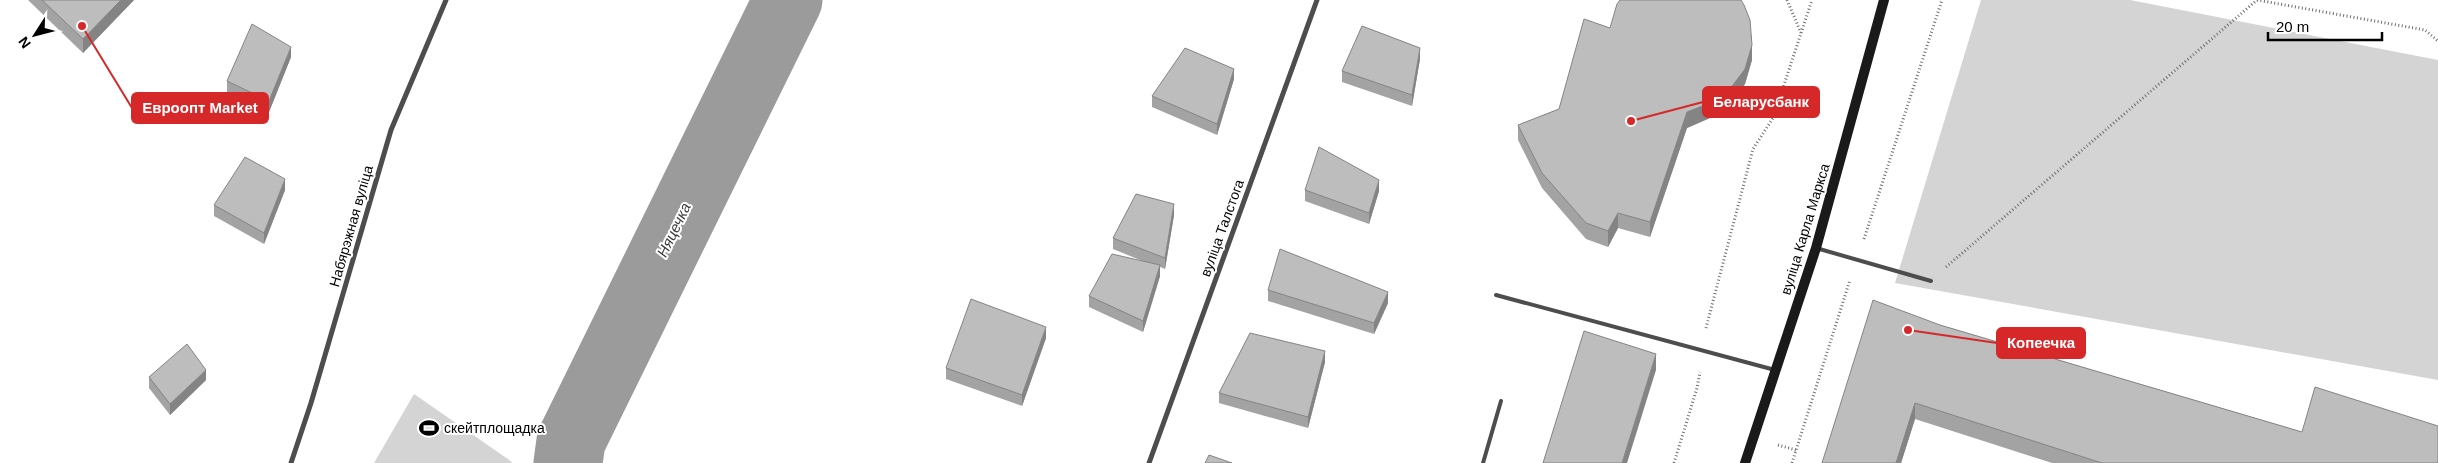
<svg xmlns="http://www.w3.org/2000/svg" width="2438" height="463" font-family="Arial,sans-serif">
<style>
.green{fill:#d4d4d4}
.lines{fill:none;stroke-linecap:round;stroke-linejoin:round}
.river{stroke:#9b9b9b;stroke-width:69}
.path{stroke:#6f6f6f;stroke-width:3;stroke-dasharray:1 2.5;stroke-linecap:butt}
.service{stroke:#4d4d4d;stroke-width:4}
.minor{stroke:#4d4d4d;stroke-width:5}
.secondary{stroke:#1a1a1a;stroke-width:10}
.wall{fill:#a3a3a3}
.shaded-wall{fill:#848484}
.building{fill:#bdbdbd;stroke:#848484}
.labels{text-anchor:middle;stroke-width:4;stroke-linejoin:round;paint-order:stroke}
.street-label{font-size:14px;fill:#000;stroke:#fff}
.poi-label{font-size:14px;fill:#000;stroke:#fff;text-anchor:start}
.water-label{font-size:15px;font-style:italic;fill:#3c3c3c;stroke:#fff}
.leader{fill:none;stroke:#d62828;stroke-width:2}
.callout-dot{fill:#d62828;stroke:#fff;stroke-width:2}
.callout{fill:#d62828;stroke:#d62828;stroke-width:2}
.callout-label{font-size:15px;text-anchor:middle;font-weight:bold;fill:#fff}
</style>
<rect width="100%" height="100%" fill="#fff"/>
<!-- green -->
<g class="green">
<polygon points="1981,0 2130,0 2438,60 2438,380 1895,283"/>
<polygon points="414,394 512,462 511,463 374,463"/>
</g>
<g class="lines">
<!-- river -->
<polyline class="river" points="568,463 571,441 788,0"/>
<!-- path -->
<g class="path">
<polyline points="1787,0 1801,33"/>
<polyline points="2257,0 2425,30 2438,41"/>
<polyline points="1864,239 1942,0"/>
<polyline points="1946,267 2257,0"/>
<polyline points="1706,328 1753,149 1773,118 1812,0"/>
<polyline points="1778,445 1796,450"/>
<polyline points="1674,463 1697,388 1700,372"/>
<polyline points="1792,463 1850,280"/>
</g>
<!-- service -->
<g class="service">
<polyline points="1816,248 1931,281"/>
<polyline points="1496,295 1775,370"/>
<polyline points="1483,463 1501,401"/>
</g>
<!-- minor -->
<g class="minor">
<polyline points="291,463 311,403 391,130 446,0"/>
<polyline points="1149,463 1317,0"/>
</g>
<!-- secondary -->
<polyline class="secondary" points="1745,463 1816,248 1884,0"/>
</g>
<!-- wall -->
<g class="wall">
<polygon points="28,0 134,0 83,53"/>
<polygon points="1610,28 1752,60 1745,84 1730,104 1710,118 1687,128 1650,237 1618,228 1608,247 1586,239 1542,188 1518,140 1518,125 1559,109"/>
<polygon points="291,57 269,112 227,92 227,81"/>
<polygon points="1420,59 1412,106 1342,82 1342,71"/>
<polygon points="1234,79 1217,135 1152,107 1152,96"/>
<polygon points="285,190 264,244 214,216 214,205"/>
<polygon points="1305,190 1379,191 1369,224 1305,201"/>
<polygon points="1174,215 1165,269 1160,267 1160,276 1143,332 1089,307 1089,296 1145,262 1113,249 1113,238"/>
<polygon points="1268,290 1388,303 1374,334 1268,301"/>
<polygon points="1940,325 2302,432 2438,463 2052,463 1915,419 1901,463 1822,463"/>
<polygon points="1046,338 1022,406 946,379 946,368"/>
<polygon points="1325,362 1308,428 1219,403 1219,393"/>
<polygon points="149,377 206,380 170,415 149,388"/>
</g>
<!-- shaded-wall -->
<g class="shaded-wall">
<polygon points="121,0 134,0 83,53 83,39"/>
<polygon points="1752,45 1752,60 1745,84 1730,104 1710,118 1687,128 1650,237 1650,222 1687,112"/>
<polygon points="291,47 291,57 269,112 269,101"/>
<polygon points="1420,48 1420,59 1412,106 1412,95"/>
<polygon points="1234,69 1234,79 1217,135 1217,124"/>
<polygon points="285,179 285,190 264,244 264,233"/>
<polygon points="1379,180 1379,191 1369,224 1369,213"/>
<polygon points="1174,204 1174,215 1165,269 1165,258"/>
<polygon points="1618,213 1618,228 1608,247 1608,231"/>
<polygon points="1160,265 1160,276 1143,332 1143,321"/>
<polygon points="1388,292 1388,303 1374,334 1374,323"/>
<polygon points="1046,327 1046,338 1022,406 1022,395"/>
<polygon points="1325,351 1325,362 1308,428 1308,417"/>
<polygon points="1656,354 1656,370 1627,463 1622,463"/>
<polygon points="206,370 206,380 170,415 170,404"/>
<polygon points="1915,403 1915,419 1901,463 1896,463"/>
</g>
<!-- building -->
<g class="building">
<polygon points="42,0 121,0 83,39"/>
<polygon points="1620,0 1741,0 1744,5 1750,20 1752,45 1745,69 1730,89 1710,103 1687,112 1650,222 1618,213 1608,231 1586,223 1542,173 1518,125 1559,109 1584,19 1610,28 1617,4"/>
<polygon points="252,24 291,47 269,101 227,81"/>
<polygon points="1362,26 1420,48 1412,95 1342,71"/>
<polygon points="1185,48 1234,69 1217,124 1152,96"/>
<polygon points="1319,147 1379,180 1369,213 1305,190"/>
<polygon points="245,157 285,179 264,233 214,205"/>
<polygon points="1136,194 1174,204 1165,258 1113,238"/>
<polygon points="1280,249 1388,292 1374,323 1268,290"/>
<polygon points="1112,254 1160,265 1143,321 1089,296"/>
<polygon points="971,299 1046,327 1022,395 946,368"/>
<polygon points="1873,300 1940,325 2302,432 2315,387 2438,426 2438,463 2102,463 1915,403 1896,463 1822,463"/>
<polygon points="1584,331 1656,354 1622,463 1543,463"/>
<polygon points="1250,333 1325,351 1308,417 1219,393"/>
<polygon points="187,344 206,370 170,404 149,377"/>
<polygon points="1209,455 1232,463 1205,463"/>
</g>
<!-- icons -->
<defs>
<symbol id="stadium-bare" viewBox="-9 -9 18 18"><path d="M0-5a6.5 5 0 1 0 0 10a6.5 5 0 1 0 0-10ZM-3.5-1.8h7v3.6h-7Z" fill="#000" stroke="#fff" stroke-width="2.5" paint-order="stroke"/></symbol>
</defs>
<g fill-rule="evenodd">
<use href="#stadium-bare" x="415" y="414" width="28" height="28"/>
</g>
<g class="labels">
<!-- street labels -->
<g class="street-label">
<text transform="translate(351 226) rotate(-74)" y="5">Набярэжная вуліца</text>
<text transform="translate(1222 228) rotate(-70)" y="5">вуліца Талстога</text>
<text transform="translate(1805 229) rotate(-73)" y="5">вуліца Карла Маркса</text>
</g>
<!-- poi labels -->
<g class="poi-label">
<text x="444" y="433">скейтплощадка</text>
</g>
<!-- water labels -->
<g class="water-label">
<text transform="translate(674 230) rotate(-64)" y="5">Няцечка</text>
</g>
</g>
<!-- callouts -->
<path class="leader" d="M1631 121L1703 102M82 26L132 108M1908 330L1997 343"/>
<g class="callout-dot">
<circle cx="1631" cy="121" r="5"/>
<circle cx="82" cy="26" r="5"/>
<circle cx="1908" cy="330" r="5"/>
</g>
<g class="callout">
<rect x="1703" y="87" width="116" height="30" rx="5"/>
<rect x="132" y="93" width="136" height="30" rx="5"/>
<rect x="1997" y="328" width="88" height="30" rx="5"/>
</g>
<g class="callout-label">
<text x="1761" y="107">Беларусбанк</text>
<text x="200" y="113">Евроопт Market</text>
<text x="2041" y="348">Копеечка</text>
</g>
<!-- north arrow -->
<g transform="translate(35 35) rotate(234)" stroke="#ffffff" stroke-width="4" paint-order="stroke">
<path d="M0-4L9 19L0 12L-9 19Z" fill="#000000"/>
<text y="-8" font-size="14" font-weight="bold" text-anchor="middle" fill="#000000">N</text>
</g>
<!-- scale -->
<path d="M2268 32v8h114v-8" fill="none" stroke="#000000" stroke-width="2.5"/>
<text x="2276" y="32" font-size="15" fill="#000000" stroke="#ffffff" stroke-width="4" paint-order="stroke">20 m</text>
</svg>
